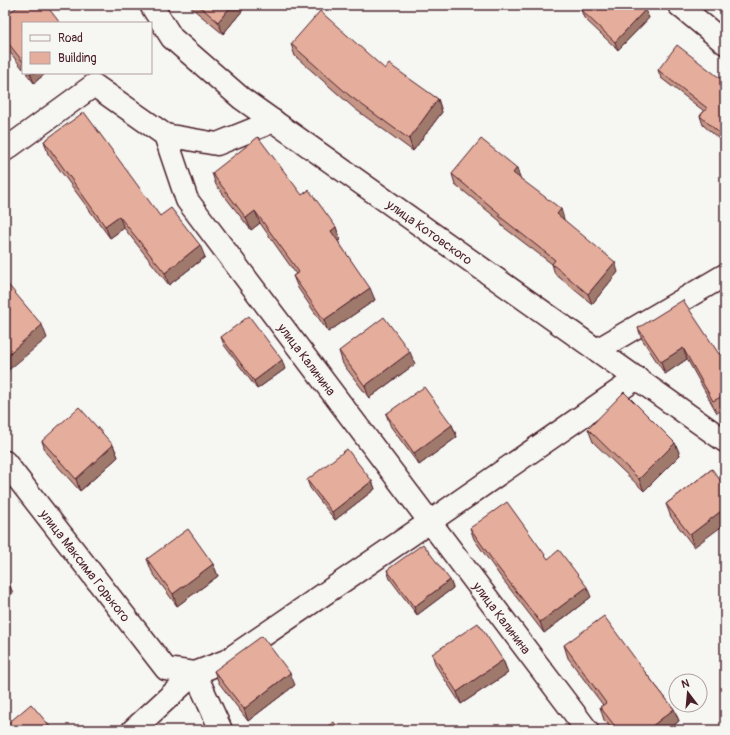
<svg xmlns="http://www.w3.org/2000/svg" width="730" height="735" font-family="Pangolin,sans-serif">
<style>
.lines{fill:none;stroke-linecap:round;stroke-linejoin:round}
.minor-casing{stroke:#4a1f2b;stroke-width:25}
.minor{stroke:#f6f6f2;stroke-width:22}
.wall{fill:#c59586;stroke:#4a1f2b}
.shaded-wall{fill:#a0796d;stroke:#4a1f2b}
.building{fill:#e5ad9c;stroke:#4a1f2b}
.labels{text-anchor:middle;stroke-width:3;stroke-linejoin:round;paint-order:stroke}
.street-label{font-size:13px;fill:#4a1f2b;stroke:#f6f6f2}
</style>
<rect width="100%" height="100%" fill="#f6f6f2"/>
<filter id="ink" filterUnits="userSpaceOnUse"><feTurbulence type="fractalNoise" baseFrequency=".025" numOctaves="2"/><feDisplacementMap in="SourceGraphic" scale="8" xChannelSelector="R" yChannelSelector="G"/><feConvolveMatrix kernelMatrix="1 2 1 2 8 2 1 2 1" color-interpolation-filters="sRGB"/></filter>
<g filter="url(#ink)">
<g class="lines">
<defs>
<g id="minor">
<path id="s1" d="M151,5L172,38L241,98L725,441"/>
<polyline points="679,5 725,43"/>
<polyline points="165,135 217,144 274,121"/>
<path id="s2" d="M5,150L94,85L165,135L187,200L587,730"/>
<polyline points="597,350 725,275"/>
<path id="s3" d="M5,462L166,669L195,673L226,661L431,521L637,378"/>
<polyline points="133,730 195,673 221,730"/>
</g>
</defs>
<!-- minor casing -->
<use href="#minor" class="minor-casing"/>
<!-- minor -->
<use href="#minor" class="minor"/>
</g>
<!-- wall -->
<g class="wall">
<polygon points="188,5 247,5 223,34"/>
<polygon points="581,10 645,10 649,18 618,50 584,18"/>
<polygon points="5,16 23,23 23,69 5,46"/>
<polygon points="291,44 385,69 438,99 442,112 413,151 355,109 295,56"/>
<polygon points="658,70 725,82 725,144 703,125 700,116 704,111 661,78"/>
<polygon points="26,73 46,73 34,83"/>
<polygon points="44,141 160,216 205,257 169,285 124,228 110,238 48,154"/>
<polygon points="212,173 302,195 336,227 340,240 338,241 375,300 328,332 298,288 293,276 296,274 260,223 251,230 216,185"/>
<polygon points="452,174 520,178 564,219 564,220 618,272 592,304 555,274 552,264 502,226 500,221 455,184"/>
<polygon points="638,328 719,354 725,351 725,408 717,413 687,359 665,374 642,339"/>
<polygon points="221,337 285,369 257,389 224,345"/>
<polygon points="339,351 415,364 369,398 343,364"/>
<polygon points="386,414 452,425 457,437 419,465 391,427"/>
<polygon points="588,429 675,443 680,455 644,491 593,442"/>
<polygon points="42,441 113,445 118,457 80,491 46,453"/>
<polygon points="712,469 694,547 671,517 666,504"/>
<polygon points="307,480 372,481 375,489 335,520 310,488"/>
<polygon points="470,528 548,559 591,597 544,633 500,576 474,539"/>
<polygon points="147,559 213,564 218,576 177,606 152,572"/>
<polygon points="387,570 450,580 453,588 417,615 390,579"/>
<polygon points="564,645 645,672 674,709 679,721 668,730 613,730 604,720 600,707 603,705 568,658"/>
<polygon points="432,654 503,660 508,673 461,704 436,666"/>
<polygon points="214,671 295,685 248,721 219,683"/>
</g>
<!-- shaded-wall -->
<g class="shaded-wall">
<polygon points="232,5 247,5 223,34 218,22"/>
<polygon points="645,10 649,18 618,50 615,42"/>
<polygon points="30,73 46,73 34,83"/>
<polygon points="438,99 442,112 413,151 409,139"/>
<polygon points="517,168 520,178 517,183 513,173"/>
<polygon points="561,209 564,219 560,224 557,214"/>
<polygon points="255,211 260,223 251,230 246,218"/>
<polygon points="119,216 124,228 110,238 105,226"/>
<polygon points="336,227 340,240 335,243 331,231"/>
<polygon points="200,245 205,257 169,285 165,273"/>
<polygon points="615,262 618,272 592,304 588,294"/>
<polygon points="370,288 375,300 328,332 324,320"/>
<polygon points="42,325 47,338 5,373 5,357"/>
<polygon points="683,348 687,359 665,374 661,362"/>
<polygon points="410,352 415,364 369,398 365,386"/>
<polygon points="282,360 285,369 257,389 254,381"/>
<polygon points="452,425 457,437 419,465 414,453"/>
<polygon points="675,443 680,455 644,491 639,479"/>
<polygon points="113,445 118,457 80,491 76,479"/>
<polygon points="372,481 375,489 335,520 332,512"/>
<polygon points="725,508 725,524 694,547 690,535"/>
<polygon points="213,564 218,576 177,606 173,594"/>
<polygon points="450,580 453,588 417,615 414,607"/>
<polygon points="8,581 13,593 5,599 5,583"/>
<polygon points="587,587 591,597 544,633 540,622"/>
<polygon points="503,660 508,673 461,704 457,692"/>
<polygon points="290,673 295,685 248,721 244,709"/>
<polygon points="674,709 679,721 668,730 647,730"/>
</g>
<!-- building -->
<g class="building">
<polygon points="20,5 46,5 60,23 23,23 23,62 5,39 5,16"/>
<polygon points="198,5 232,5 218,22"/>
<polygon points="585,5 641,5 645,10 615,42 581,10"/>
<polygon points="320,11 385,69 389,64 438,99 409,139 350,96 291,44"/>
<polygon points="677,45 725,82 725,138 700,116 707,108 658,70"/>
<polygon points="84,112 160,216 171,208 200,245 165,273 119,216 105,226 44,141"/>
<polygon points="258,137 302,195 309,190 336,227 331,231 370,288 324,320 293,276 299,272 255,211 246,218 212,173"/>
<polygon points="481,139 517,168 513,173 561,209 557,214 615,262 588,294 552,264 555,260 499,216 500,214 452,174"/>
<polygon points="5,281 42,325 5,357"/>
<polygon points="683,300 719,354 725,351 725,395 713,401 683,348 661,362 638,328"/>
<polygon points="249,316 282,360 254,381 221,337"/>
<polygon points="384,317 410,352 365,386 339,351"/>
<polygon points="424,387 452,425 414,453 386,414"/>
<polygon points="624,392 675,443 639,479 588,429"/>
<polygon points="79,407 113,445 76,479 42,441"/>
<polygon points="347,449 372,481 332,512 307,480"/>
<polygon points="712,469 725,487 725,508 690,535 666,504"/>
<polygon points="507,502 548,559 559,550 587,587 540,622 496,565 470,528"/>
<polygon points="188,529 213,564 173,594 147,559"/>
<polygon points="423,544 450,580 414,607 387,570"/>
<polygon points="5,576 8,581 5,583"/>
<polygon points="604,616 645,672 674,709 647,730 618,730 600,707 606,703 564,645"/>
<polygon points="478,623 503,660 457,692 432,654"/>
<polygon points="262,636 290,673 244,709 214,671"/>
<polygon points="31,704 53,730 5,730 5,726"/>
<polygon points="334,722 339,730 323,730"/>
</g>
</g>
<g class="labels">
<!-- street labels -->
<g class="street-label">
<text dy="5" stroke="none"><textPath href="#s1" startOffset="362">улица Котовского</textPath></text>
<text dy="5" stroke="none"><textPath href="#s2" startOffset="465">улица Калинина</textPath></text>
<text dy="5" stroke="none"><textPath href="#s3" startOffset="131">улица Максима Горького</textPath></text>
<text dy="5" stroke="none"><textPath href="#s2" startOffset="789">улица Калинина</textPath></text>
</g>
</g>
<!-- margin -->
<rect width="730" height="735" fill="none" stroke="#f6f6f2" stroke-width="20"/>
<rect x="10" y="10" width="710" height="715" fill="none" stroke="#4a1f2b" stroke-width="1.5" filter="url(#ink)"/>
<!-- legend -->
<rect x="22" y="22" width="130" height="52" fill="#f6f6f2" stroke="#b1a0a2"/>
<rect x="30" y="35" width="20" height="6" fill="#f6f6f2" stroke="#b1a0a2"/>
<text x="58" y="42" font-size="12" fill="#4a1f2b">Road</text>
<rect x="30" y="52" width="20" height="12" fill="#e5ad9c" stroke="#b1a0a2"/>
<text x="58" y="62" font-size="12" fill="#4a1f2b">Building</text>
<!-- north arrow -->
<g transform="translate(688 693) rotate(344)"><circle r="19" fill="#f6f6f2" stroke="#b1a0a2"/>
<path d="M0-3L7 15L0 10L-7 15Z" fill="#4a1f2b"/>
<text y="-6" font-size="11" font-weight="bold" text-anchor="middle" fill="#4a1f2b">N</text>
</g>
</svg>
